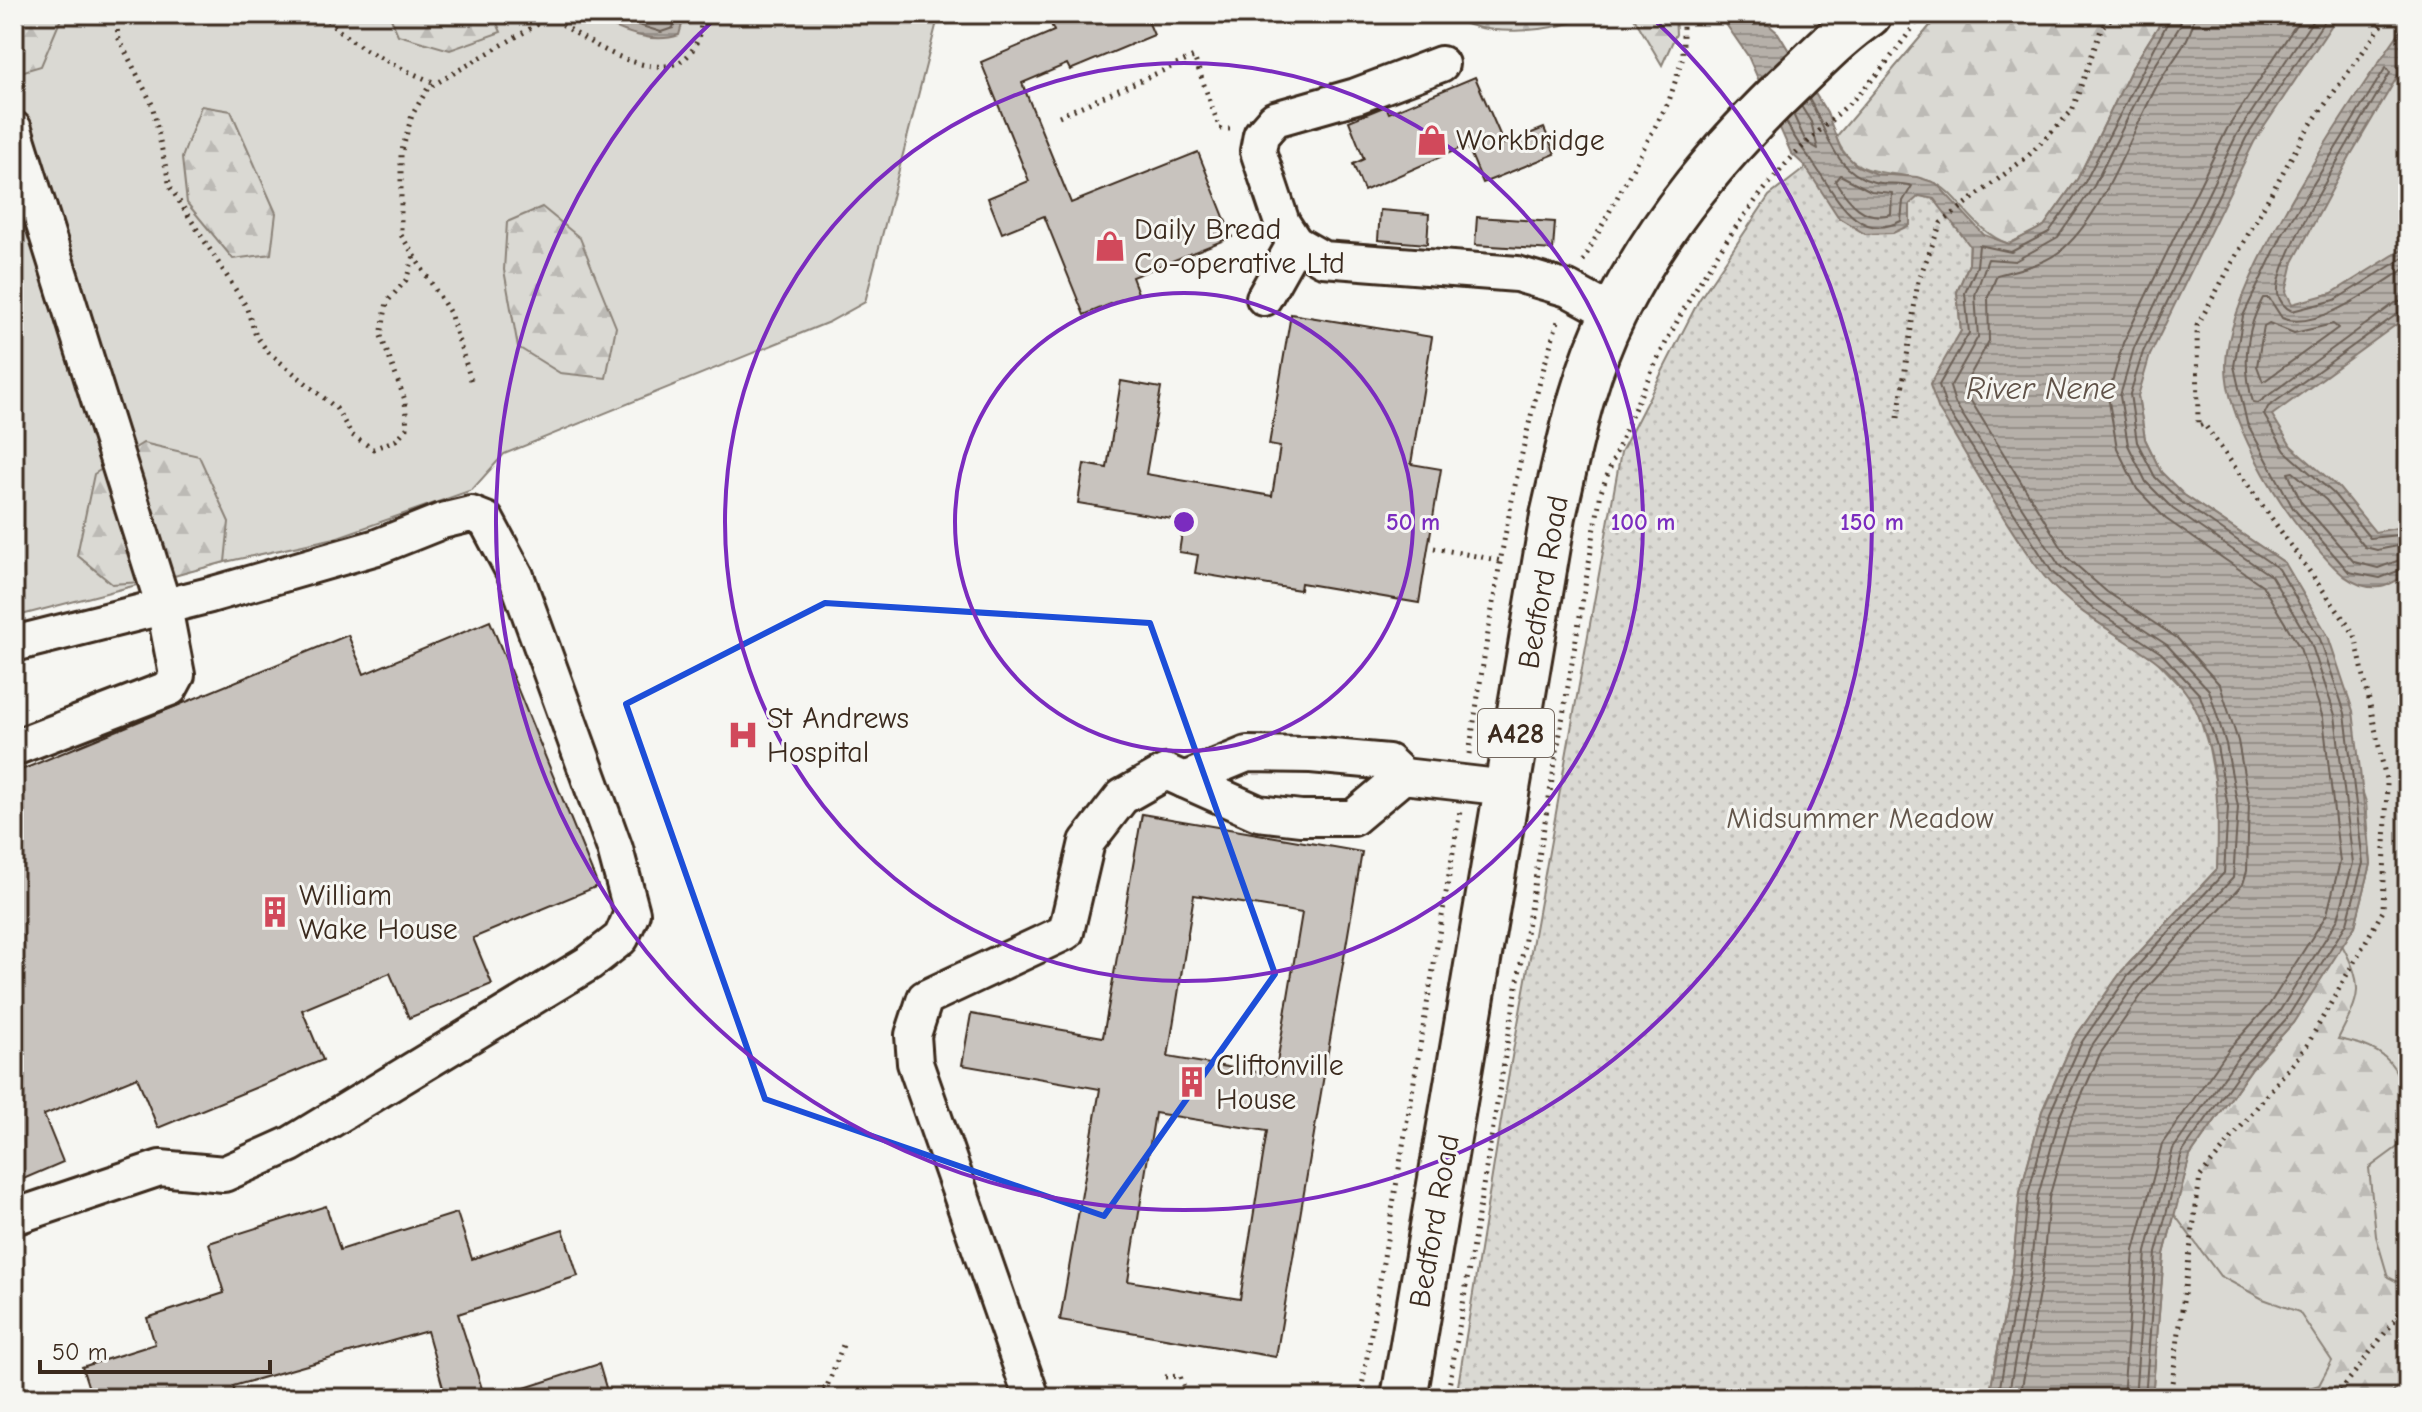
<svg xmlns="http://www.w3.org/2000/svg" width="2422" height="1412" font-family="'Comic Neue',sans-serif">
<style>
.grass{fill:#dad9d3;stroke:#8a8278;stroke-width:2}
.forest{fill:url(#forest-firs);stroke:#8a8278;stroke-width:2}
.park{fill:url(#park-dots);stroke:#8a8278;stroke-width:2}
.water{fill:url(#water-rules);stroke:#857a71;stroke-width:2}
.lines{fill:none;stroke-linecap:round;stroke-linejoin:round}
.shore{stroke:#6c6056;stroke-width:2}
.building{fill:#c8c3be;stroke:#3b2a1e;stroke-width:2;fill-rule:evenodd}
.minor-casing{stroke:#3b2a1e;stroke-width:40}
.major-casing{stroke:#3b2a1e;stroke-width:50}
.path{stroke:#3b2a1e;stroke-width:5;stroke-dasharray:2 6;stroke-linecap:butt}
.minor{stroke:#f6f6f2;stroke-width:34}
.major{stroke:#f6f6f2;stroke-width:44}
.marked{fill:none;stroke:#1d4ed8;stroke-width:6;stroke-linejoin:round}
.ring{fill:none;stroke:#7b2cbf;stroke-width:4}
.labels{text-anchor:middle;stroke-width:6;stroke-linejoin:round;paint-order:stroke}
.shield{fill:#f6f6f2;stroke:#73675e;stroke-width:2}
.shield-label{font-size:28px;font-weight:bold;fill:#3b2a1e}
.poi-label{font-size:30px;fill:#3b2a1e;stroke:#f6f6f2;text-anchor:start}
.street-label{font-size:30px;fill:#3b2a1e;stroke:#f6f6f2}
.park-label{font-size:30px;fill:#63564b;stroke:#f6f6f2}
.water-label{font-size:32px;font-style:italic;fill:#605248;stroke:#f6f6f2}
.centre{fill:#7b2cbf;stroke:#f6f6f2;stroke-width:4}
.ring-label{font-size:24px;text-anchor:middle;font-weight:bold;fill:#7b2cbf;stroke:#f6f6f2;stroke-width:6;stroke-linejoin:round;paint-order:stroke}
</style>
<defs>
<pattern id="forest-firs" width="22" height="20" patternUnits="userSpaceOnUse" patternTransform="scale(2)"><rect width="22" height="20" fill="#dad9d3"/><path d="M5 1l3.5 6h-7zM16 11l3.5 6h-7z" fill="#bcbab5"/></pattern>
<pattern id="park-dots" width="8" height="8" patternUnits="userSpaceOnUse" patternTransform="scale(2)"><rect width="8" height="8" fill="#dad9d3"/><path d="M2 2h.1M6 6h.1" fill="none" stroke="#bcbab5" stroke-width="1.8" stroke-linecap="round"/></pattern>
<pattern id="water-rules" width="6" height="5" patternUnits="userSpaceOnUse" patternTransform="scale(2)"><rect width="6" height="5" fill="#b6b0a9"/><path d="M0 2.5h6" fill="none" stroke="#958f89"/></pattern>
</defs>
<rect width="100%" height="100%" fill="#f6f6f2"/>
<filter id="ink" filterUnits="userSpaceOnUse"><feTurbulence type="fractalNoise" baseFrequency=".0125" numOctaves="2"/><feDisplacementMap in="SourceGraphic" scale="16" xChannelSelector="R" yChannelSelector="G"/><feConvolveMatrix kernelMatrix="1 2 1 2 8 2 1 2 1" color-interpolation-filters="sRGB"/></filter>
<g filter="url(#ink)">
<!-- grass -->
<g class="grass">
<polygon points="14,14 939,14 865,302 829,322 504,454 472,490 335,538 225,562 14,617"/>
<polygon points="1940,14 2408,14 2408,1372 2389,1398 2152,1398 2164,1254 2190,1156 2355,926 2371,864 2366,802 2285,563 2184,495 2161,472 2145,439 2138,396 1822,155"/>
</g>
<!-- forest -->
<g class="forest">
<polygon points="14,14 63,14 41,66 14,74"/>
<polygon points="389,14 493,14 501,32 450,50 398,35"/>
<path d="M1449,14H1595C1562,31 1478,41 1449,14Z"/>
<polygon points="1632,14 1675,14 1676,34 1662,65"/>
<path d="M1940,14H2166L2132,68L2078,178L2044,226L2009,244C1970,230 1959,192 1932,182C1895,168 1853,183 1836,137Z"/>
<polygon points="201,106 231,111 276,213 271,254 233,259 187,203 182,158"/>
<polygon points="542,207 580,238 616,327 606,378 560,373 518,347 504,270 507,222"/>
<polygon points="143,443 199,456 229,522 225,562 156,581 112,584 77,555 94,474"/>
<path d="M2342,945C2365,988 2360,996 2338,1039C2408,1051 2406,1086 2399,1146L2369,1168L2376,1236L2388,1277L2408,1287V1372L2389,1398H2290V1394L2319,1385L2332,1361L2299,1312L2263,1299L2220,1276L2174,1214L2190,1156L2252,1068L2293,1023Z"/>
</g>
<!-- park -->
<polygon class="park" points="1822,155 1845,181 1935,189 1970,229 1969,264 1957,292 1961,331 1950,352 2089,616 2156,660 2194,700 2209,748 2220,807 2217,869 2122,971 2074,1039 2042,1111 2020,1193 2012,1273 1989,1398 1456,1398 1506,1090 1621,452 1699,300 1769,196"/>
<!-- water -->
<g class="water">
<path d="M584,14H685L679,35C648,46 614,27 584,14Z"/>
<path d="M1719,14H1756L1778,33L1827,113L1841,150L1857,166L1877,174L1917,177L1936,183L1984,235L2009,244L2044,226L2078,178L2132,68L2166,14H2339L2254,142L2150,355L2138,396L2145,439L2161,472L2184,495L2285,563L2328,636L2353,711L2371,864L2355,926L2293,1023L2252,1068L2190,1156L2164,1254L2152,1398H1989L2012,1273L2020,1193L2042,1111L2074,1039L2122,971L2217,869C2220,796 2219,703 2151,657C2116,633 2071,610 2044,576C2006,527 1972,463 1939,410L1930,385L1961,331L1957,292L1969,264L1970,246L1934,199L1919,196L1910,204V225L1893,233L1865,234L1839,218L1805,166L1791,153L1748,56Z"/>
<path d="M2408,20V59L2350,156L2293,262L2286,292L2292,304L2332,293L2408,246V316L2272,415L2291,446L2339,488L2375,532L2408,526V574C2401,577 2389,586 2381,587C2348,591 2328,560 2309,539C2276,501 2226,418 2226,366C2225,284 2358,91 2408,20Z"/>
</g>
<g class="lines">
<!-- shore -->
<g class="shore">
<polyline points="603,14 661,32 673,28 677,14"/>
<polyline points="1793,114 1806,142 1818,149 1811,122 1801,106"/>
<path d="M1786,121C1794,140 1802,147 1813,163C1835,193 1855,244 1901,221L1903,201L1912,186C1900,182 1886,185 1874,182C1832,171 1828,131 1809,99"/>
<path d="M1840,175L1871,191L1892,193L1891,214C1864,222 1849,202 1835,181Z"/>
<path d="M2408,255L2335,300L2292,311C2285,308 2279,301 2278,293C2274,258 2369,109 2390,73L2386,67L2283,233L2243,316L2234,366L2247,423L2293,508L2349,572L2380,578L2408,567"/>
<path d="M2408,267C2380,284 2316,333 2282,318L2269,298H2263C2245,332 2242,366 2253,402L2258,403L2395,303L2408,300"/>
<polyline points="2408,310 2400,312 2268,407 2264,415 2285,451 2333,493 2370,538 2408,534"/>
<polygon points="2269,323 2294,333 2333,324 2338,328 2263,382 2257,366 2264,326"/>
<polyline points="2408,544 2377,550 2365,547 2326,500 2293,472 2288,473 2301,502 2354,562 2378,568 2408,557"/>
<polyline points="1998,1398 2020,1274 2028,1194 2050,1113 2081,1043 2128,976 2224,873 2228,807 2217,746 2200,695 2161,653 2094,609 2052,572 1946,407 1939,385 1969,333 1965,293 1977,266 1979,245 2011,252 2049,232 2085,182 2172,14"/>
<polyline points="2008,1398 2030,1275 2038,1196 2060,1116 2090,1048 2136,983 2233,878 2238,807 2226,744 2209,690 2167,645 2100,601 2059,565 1955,403 1950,387 1978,337 1975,295 1988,259 2015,261 2058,237 2094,186 2148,77 2180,26 2182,14"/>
<path d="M2020,1398L2042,1277L2049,1198L2071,1120L2100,1054L2145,990L2243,884L2247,871L2249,803L2238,741L2220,685L2177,638L2107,592L2068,558L1963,388L1989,341L1988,297L1997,275C2019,269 2045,265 2064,248C2106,210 2131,133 2158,84C2170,62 2194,39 2194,14"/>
<polyline points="2123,1398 2134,1251 2162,1144 2229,1049 2269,1005 2327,914 2340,862 2323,718 2300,648 2262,585 2166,519 2137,489 2117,448 2108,396 2123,343 2227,129 2303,14"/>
<polyline points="2135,1398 2146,1252 2173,1149 2238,1057 2279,1012 2338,919 2353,863 2335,715 2311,643 2271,576 2173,509 2146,482 2128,445 2120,396 2134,348 2237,134 2317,14"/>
<polyline points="2145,1398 2156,1253 2182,1153 2246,1063 2287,1018 2347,923 2363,863 2345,713 2320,639 2279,569 2180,501 2155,477 2137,442 2130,394 2143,352 2246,138 2329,14"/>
</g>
</g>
<!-- building -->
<g class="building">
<polygon points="1047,14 1145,14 1154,35 1070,70 1067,64 1022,83 1071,203 1198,152 1232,237 1132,277 1138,293 1084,315 1044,216 1002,233 988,198 1029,181 981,62 1054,31"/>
<polygon points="1475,77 1504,144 1544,128 1555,154 1483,183 1467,145 1364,191 1353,164 1364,159 1349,121 1386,106 1389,113"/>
<polygon points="1380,210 1429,214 1427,244 1378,240"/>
<polygon points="1477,217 1555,222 1553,250 1475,245"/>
<polygon points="1291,314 1432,337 1411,464 1441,469 1419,603 1301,583 1300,590 1195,573 1198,555 1179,552 1184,521 1078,503 1084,464 1107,468 1121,381 1161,388 1146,474 1272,496 1280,447 1269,445"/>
<polygon points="490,621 598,886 473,938 492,984 409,1018 390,973 302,1010 323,1060 158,1128 137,1077 44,1115 63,1162 14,1183 14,773 348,635 364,674"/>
<path d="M1142,814L1362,852L1276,1357L1060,1320L1100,1089L962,1065L971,1014L1103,1037ZM1194,895L1302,913L1275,1075L1168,1057ZM1155,1113L1267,1131L1240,1299L1128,1281Z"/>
<polygon points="326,1206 340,1250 457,1213 472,1259 563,1229 578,1276 458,1314 485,1398 446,1398 427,1331 233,1386 236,1398 92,1398 82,1367 155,1344 147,1318 224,1293 209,1243"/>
<polygon points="599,1364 609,1398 510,1398 509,1393"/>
</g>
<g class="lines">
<defs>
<g id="minor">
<polyline points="1441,64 1356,96 1275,119 1261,135 1258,151 1282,223 1295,243 1323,259 1517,274 1568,289 1614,314"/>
<polyline points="14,129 164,607 177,675 170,688 14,748"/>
<polyline points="1264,298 1295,243"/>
<polyline points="14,644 210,595 377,547 442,521 471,514 486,520 516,576 615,849 632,913 621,938 589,963 291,1144 224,1174 160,1168 14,1217"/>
<polyline points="1184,780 1247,754 1311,755 1388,762 1403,776"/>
<polyline points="1032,1398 915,1063 913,1035 925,998 1066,932 1087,842 1122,797 1166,772 1258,813 1301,818 1353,818 1403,776 1507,788"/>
</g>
<path id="major" d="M1404,1398L1553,516C1569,448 1582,376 1614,313C1660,222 1723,147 1796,78C1820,55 1841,33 1869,14"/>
</defs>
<!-- minor casing -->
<use href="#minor" class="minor-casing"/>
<!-- major casing -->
<use href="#major" class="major-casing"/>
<!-- path -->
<g class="path">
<polyline points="116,14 118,37 152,104 170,187 246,306 256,336 268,352 336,408 352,435 373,449 396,440 407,428 405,400 381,336 387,302 406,280 414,256"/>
<path d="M322,14C351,47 395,66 435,83"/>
<path d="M550,15C591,47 697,113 702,14"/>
<polyline points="1059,116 1194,57 1220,129 1230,129"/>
<polyline points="1583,261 1669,101 1683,57 1683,14"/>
<polyline points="471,380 450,313 401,235 401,154 412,115 428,88 552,16"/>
<polyline points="1898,418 1918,281 1941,223 2027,157 2072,111 2102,27 2116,14"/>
<polyline points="1434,548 1502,561"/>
<path d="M1469,754C1492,607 1513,459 1559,318"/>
<polyline points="1165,1377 1180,1376 1187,1398"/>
<polyline points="809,1398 826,1389 843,1345"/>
<polyline points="1360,1398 1460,811"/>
<path d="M1447,1398L1601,492C1645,373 1700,263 1784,166C1811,136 1844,111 1871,81C1890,60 1906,36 1923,14"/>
<polyline points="2170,1398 2200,1177 2306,1047 2383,911 2387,784 2355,635 2204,424 2198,426 2197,326 2306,131 2390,14"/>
<polyline points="2335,1398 2408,1303"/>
</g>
<!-- minor -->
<use href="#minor" class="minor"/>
<!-- major -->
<use href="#major" class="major"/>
</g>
</g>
<!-- marked area -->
<path class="marked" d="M825,603L1150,623L1275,974L1104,1216L765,1099L626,704Z"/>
<!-- distance rings -->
<g class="ring">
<circle cx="1184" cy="522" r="229"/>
<circle cx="1184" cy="522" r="459"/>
<path d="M1649 15A688 688 0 1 1 719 15"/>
</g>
<!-- icons -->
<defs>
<symbol id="shop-bare" viewBox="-9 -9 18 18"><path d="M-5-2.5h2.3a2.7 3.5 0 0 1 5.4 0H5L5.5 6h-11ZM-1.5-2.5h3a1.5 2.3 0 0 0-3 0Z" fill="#d1495b" stroke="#f6f6f2" stroke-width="2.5" paint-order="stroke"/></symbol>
<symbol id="hospital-bare" viewBox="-9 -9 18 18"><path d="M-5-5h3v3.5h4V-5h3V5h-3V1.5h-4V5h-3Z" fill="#d1495b" stroke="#f6f6f2" stroke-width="2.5" paint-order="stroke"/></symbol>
<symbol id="building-bare" viewBox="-9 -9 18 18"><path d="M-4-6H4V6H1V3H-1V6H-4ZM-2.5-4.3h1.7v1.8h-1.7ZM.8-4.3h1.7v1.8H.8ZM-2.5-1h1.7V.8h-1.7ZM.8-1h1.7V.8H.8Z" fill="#d1495b" stroke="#f6f6f2" stroke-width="2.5" paint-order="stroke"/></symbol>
</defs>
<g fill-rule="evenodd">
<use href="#shop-bare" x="1410" y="118" width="44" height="44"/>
<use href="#shop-bare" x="1088" y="224" width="44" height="44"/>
<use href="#hospital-bare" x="721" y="713" width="44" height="44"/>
<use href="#building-bare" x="253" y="890" width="44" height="44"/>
<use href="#building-bare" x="1170" y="1060" width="44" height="44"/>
</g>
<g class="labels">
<!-- shield labels -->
<rect class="shield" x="1478" y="709" width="76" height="48" rx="6"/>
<g class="shield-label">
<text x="1516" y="743">A428</text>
</g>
<!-- poi labels -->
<g class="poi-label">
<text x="1456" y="150">Workbridge</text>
<text x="1134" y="239">Daily Bread<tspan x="1134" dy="34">Co-operative Ltd</tspan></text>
<text x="767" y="728">St Andrews<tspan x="767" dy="34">Hospital</tspan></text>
<text x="299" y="905">William<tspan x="299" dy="34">Wake House</tspan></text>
<text x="1216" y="1075">Cliftonville<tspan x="1216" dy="34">House</tspan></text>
</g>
<!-- street labels -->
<g class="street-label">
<text transform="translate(1543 582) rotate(-80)" y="10">Bedford Road</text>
<text transform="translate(1434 1221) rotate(-80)" y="10">Bedford Road</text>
</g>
<!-- park labels -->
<g class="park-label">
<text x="1860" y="828">Midsummer Meadow</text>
</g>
<!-- water labels -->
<g class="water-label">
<text x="2041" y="399">River Nene</text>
</g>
</g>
<circle cx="1184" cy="522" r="12" class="centre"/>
<g class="ring-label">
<text x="1413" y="530">50 m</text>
<text x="1643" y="530">100 m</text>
<text x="1872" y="530">150 m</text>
</g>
<!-- margin -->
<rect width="2422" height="1412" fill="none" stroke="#f6f6f2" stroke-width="48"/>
<rect x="24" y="24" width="2374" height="1364" fill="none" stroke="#3b2a1e" stroke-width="3" filter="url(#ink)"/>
<!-- scale -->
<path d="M40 1360v12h230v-12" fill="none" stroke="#3b2a1e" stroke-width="4"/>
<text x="52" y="1360" font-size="24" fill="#3b2a1e" stroke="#f6f6f2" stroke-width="6" paint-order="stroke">50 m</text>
</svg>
